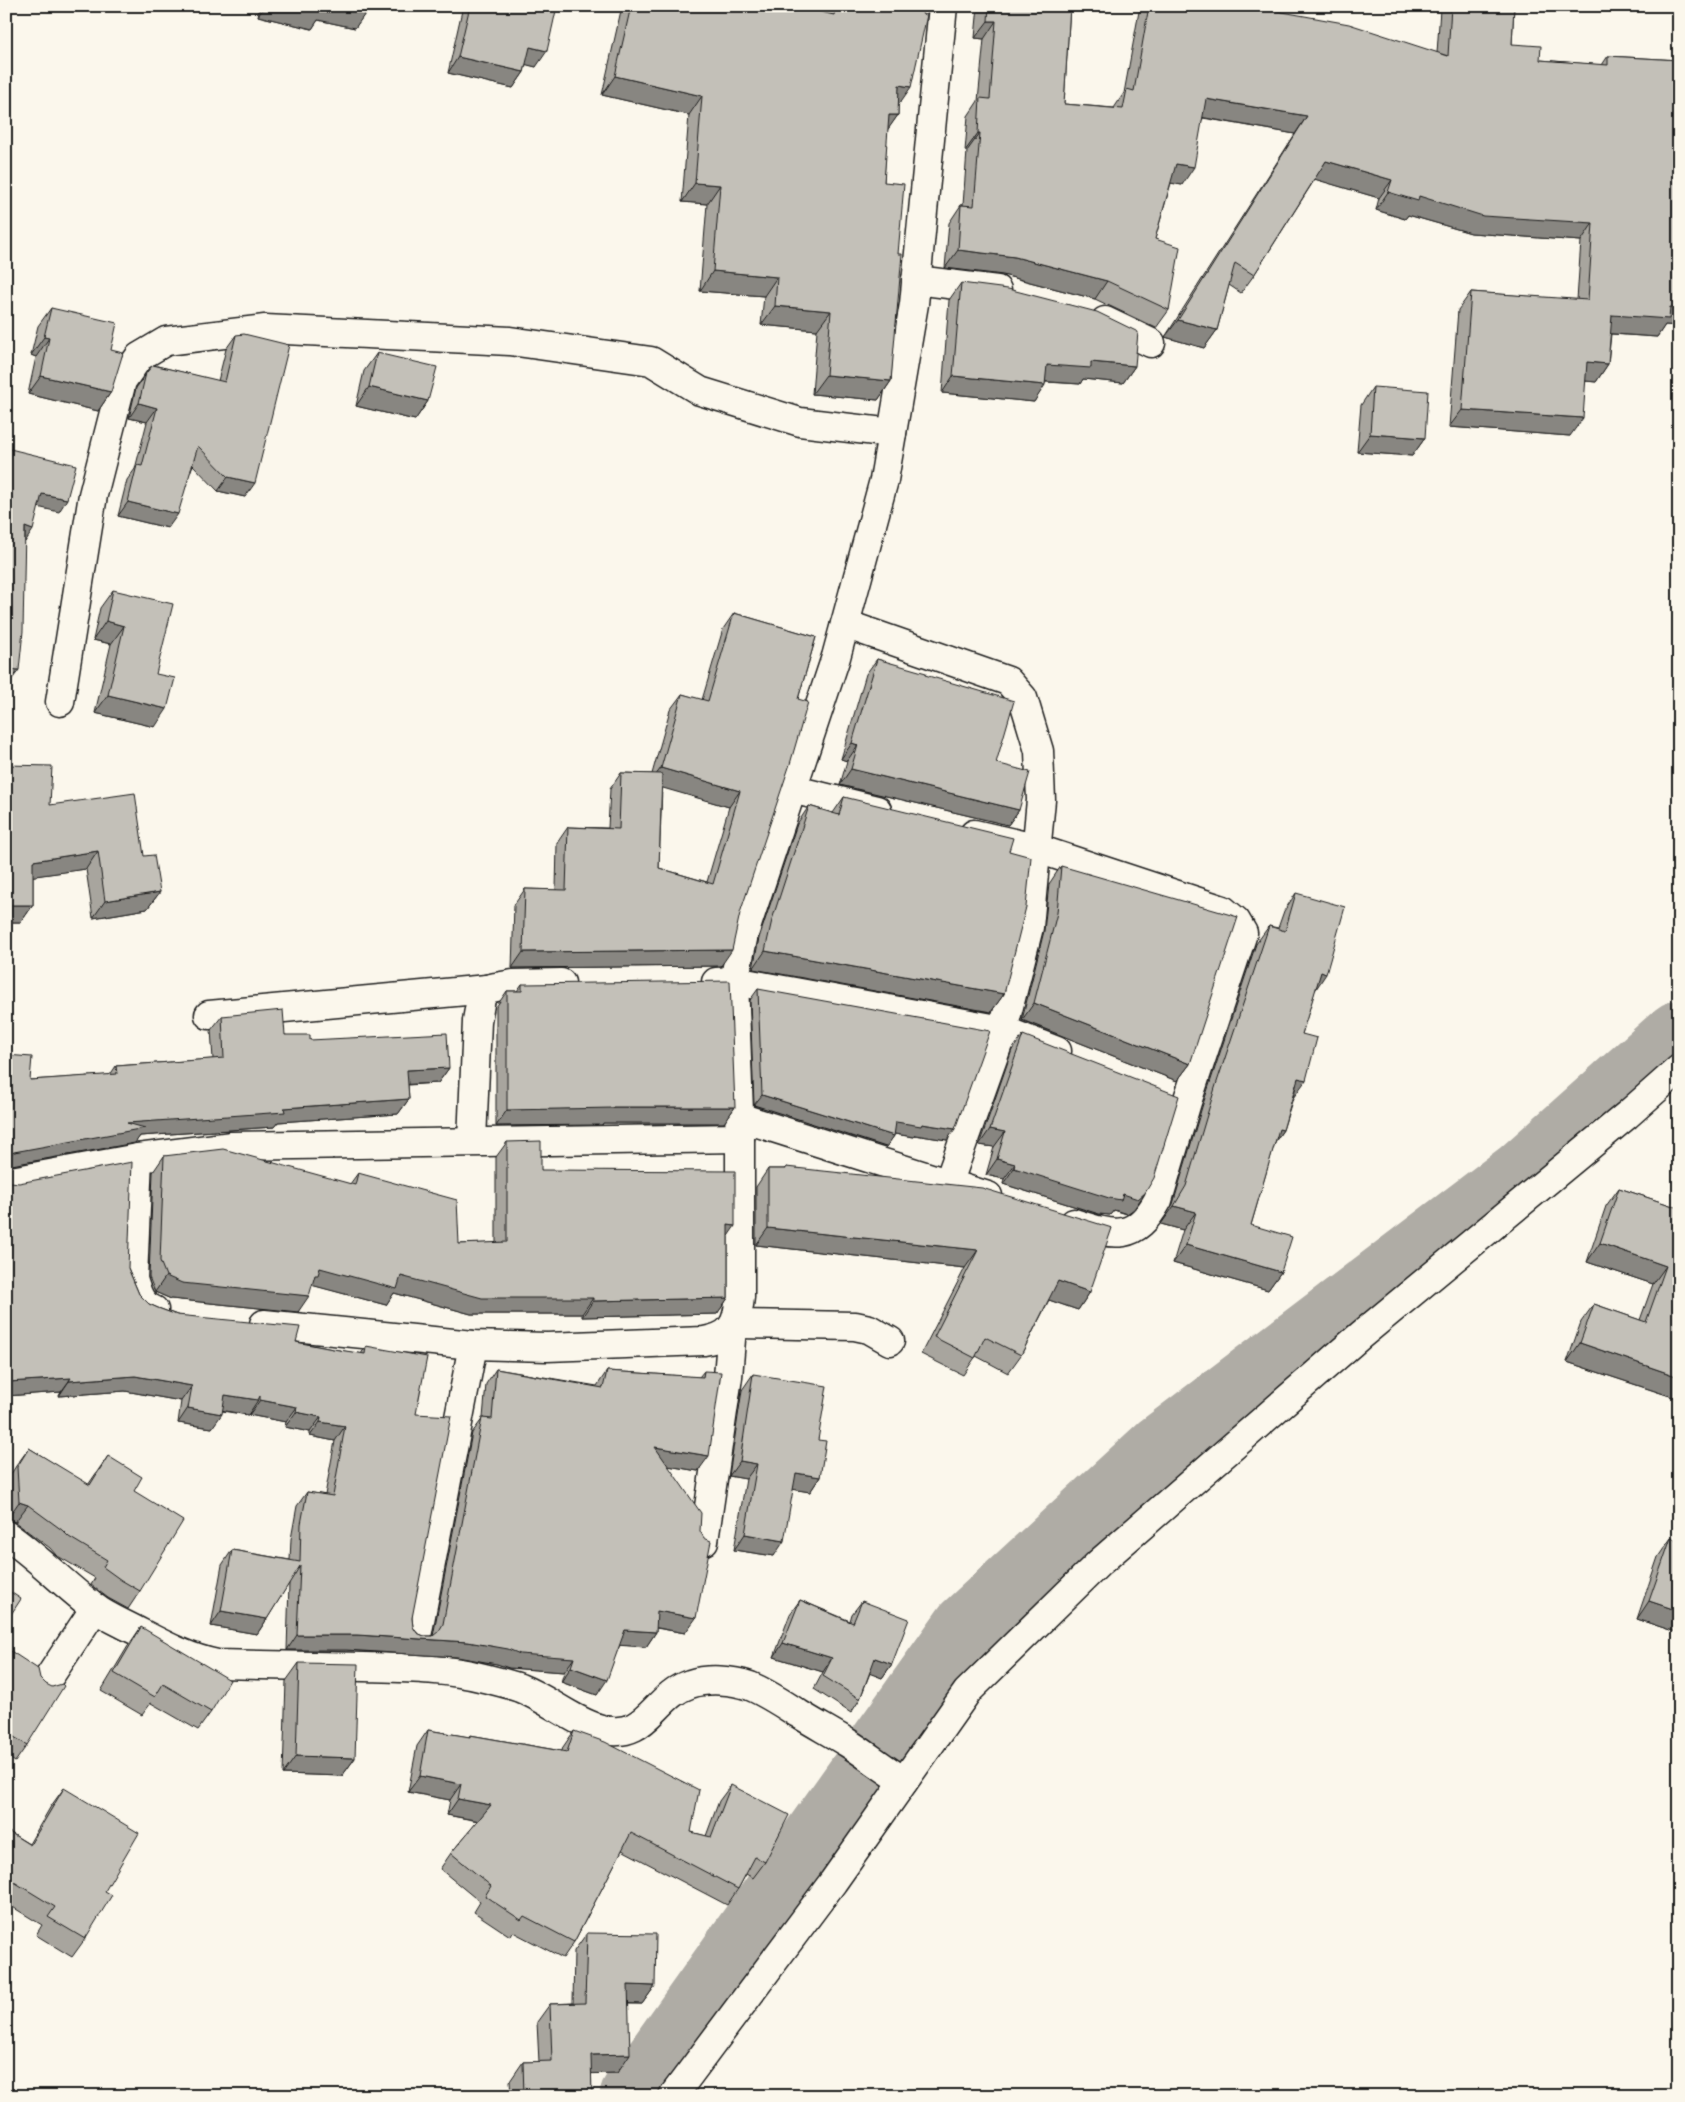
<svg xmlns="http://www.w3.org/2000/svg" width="1685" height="2102" font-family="Kalam,sans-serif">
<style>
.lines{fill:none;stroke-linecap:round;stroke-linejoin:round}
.river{stroke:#afaca5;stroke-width:71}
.minor-casing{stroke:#1c1c1c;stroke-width:31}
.minor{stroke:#fbf7ec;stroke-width:28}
.wall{fill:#a8a59e;stroke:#1c1c1c;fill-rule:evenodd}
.shaded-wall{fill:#888681;stroke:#1c1c1c}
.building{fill:#c3c0b8;stroke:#1c1c1c}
</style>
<rect width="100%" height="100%" fill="#fbf7ec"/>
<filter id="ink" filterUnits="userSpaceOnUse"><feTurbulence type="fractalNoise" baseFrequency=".02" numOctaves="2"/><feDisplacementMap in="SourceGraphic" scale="10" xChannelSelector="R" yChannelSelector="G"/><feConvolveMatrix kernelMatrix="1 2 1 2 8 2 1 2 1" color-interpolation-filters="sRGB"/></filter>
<g filter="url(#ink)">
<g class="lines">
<!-- river -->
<polyline class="river" points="635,2096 968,1628 1162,1449 1523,1175 1679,1036"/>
<defs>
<g id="minor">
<polyline points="916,280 997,290"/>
<polyline points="1105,321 1151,343"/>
<polyline points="845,624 1008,681 1023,698 1039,751 1041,800 1029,927 1003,1030 948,1184"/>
<polyline points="60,702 93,495 122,381 139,357 166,341 265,329 510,341 651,361 700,391 800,422 892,433"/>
<polyline points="791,789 877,810"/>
<path d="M974,834L1035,848L1223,910L1236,921L1243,933L1187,1102L1158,1200C1135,1242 1115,1236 1074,1223"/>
<polyline points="716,982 734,981 1003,1030 1057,1051"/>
<polyline points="209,1015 487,989"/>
<polyline points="739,1117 988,1196"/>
<polyline points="472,1141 477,1021 481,998 487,989 496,987 513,984 561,983"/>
<path d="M138,1158L133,1279C137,1292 140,1305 154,1310"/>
<polyline points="6,1182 138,1158 232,1146 740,1138"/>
<path d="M264,1324L473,1345L547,1347L704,1341C733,1336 737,1324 740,1297V1138L734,981L744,934L836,657L884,480L914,304L943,6"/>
<polyline points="735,1324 855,1326 869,1329 890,1341"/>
<path d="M6,1535C38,1557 64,1585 95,1608C107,1617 122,1623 135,1630C162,1644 187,1658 217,1664C266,1665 315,1666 364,1667C403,1668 446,1668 484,1678C496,1681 509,1684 520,1688C548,1699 572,1721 601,1729C647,1742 654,1695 690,1684C708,1678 732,1680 750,1686C767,1693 783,1704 799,1714C815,1724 832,1733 848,1743C867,1755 884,1769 904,1781"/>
<polyline points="704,1541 728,1377 732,1327"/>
<polyline points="417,1636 473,1345"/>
<polyline points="42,1688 95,1608"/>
<polyline points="673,2096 833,1882 967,1692 1099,1563 1361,1335 1627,1115 1679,1069"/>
</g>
</defs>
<!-- minor casing -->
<use href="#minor" class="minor-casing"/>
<!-- minor -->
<use href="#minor" class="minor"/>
</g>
<!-- wall -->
<g class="wall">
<polygon points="260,6 370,6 355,28 318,20 312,29 258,16"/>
<polygon points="463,6 557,6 536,67 526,64 524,72 513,88 448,73"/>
<polygon points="622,6 795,6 826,13 827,6 924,6 898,105 898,115 887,130 884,182 898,254 891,381 878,400 812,394 817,330 761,325 764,296 700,291 707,204 682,202 689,115 602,95"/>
<polygon points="978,6 1070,6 1064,104 1114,108 1124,93 1140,6 1249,6 1437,53 1440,9 1442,6 1514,6 1512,44 1540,60 1602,65 1608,56 1679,60 1679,326 1665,325 1657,337 1611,334 1608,364 1596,382 1586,381 1570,436 1449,427 1458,310 1471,292 1577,300 1581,241 1471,233 1408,215 1405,219 1376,210 1379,198 1315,179 1254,275 1241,293 1229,285 1217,330 1204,348 1165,337 1295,134 1203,118 1182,185 1171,183 1155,239 1169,310 1156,328 1095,299 1003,275 945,268 949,223 961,205 963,205 967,151 965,151 968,116 978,101 984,39 975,38"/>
<polygon points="961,283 1135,366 1123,383 1083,379 1080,384 1046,382 1034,402 942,393 949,300"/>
<polygon points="51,308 111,350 111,392 98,411 28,394 36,357 31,355 38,326"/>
<polygon points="236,335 245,497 218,491 193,465 168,528 118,516 127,480 135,469 147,422 129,418 136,388 153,365 218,381 226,349"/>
<polygon points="377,353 428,401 415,420 356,406 364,371"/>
<polygon points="1373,387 1425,438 1412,456 1357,452 1361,405"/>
<polygon points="113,590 155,727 95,713 111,644 93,640 100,608"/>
<path d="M734,613L816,637L721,966L512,968L514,905L525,889L556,890L557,843L568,827L608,828L610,789L621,773L652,774L670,710L682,694L702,700L723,629ZM662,787L729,807L707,882L659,868Z"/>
<polygon points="877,659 925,675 996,763 1019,810 1008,825 840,785 847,761 841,759 866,674"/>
<polygon points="7,765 50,805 144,856 160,892 147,909 93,918 86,869 33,876 33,905 21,922 6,922 6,766"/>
<polygon points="844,797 1009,851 1004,994 991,1012 753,969 759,938 797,824 809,806 833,813"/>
<polygon points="1061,866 1190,1064 1177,1081 1022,1020 1044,931 1049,884"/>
<polygon points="1296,893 1315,990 1302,1034 1293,1098 1283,1130 1275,1142 1251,1225 1281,1272 1268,1290 1173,1263 1183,1230 1161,1224 1173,1204 1202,1107 1256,944 1269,926 1278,928 1284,911"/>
<polygon points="522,984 735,1107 724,1123 603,1123 602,1125 496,1126 496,1007 507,991 517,991"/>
<polygon points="758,989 947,1140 915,1135 914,1137 894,1134 894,1136 886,1147 754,1105 750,1000"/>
<polygon points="222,1016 285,1035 310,1040 449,1068 438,1083 408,1085 409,1099 398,1114 278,1122 274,1127 140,1136 135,1143 6,1166 6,1055 30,1080 110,1075 116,1066 213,1059 211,1030"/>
<polygon points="1023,1035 1134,1209 1127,1214 1114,1210 1110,1215 1099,1214 1003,1184 1004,1179 986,1175 994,1147 979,1145 1012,1050"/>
<polygon points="507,1142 541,1170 728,1237 728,1298 717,1314 582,1317 582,1314 471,1314 394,1293 386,1305 312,1285 298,1312 171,1299 155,1292 149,1277 153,1172 164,1156 350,1184 358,1173 459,1244 496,1243 496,1157"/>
<polygon points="786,1167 1090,1292 1078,1310 1049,1300 1021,1355 1008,1373 976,1356 963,1375 921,1354 965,1268 756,1245 756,1187 768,1169 784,1169"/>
<polygon points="6,1179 128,1268 139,1294 149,1304 158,1308 177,1315 296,1342 333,1349 361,1354 366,1346 416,1414 412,1618 413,1627 417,1633 424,1636 433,1636 472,1433 483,1418 486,1384 496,1369 597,1386 607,1371 699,1377 704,1371 698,1471 668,1466 685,1633 656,1628 656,1632 646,1647 620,1645 597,1695 561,1682 564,1672 509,1668 497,1664 457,1657 346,1650 287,1650 289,1583 267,1619 257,1634 211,1626 222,1565 232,1550 290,1560 291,1539 297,1506 307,1492 325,1495 335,1441 310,1436 310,1432 285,1427 286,1422 249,1415 250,1412 248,1415 222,1411 212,1428 178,1423 181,1401 125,1391 59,1396 61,1392 6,1396"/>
<polygon points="1619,1188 1679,1208 1679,1399 1567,1362 1581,1322 1594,1304 1640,1320 1653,1284 1587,1262 1606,1206"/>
<polygon points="753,1374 818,1440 820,1477 810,1492 793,1489 774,1556 734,1550 746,1479 729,1476 742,1390"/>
<polygon points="29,1448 88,1485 108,1456 140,1591 128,1609 108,1598 91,1585 95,1578 56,1555 50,1548 15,1522 7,1519 6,1482 16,1466"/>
<polygon points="1671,1538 1679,1541 1679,1633 1637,1619 1658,1557"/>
<polygon points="800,1600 850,1621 852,1614 862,1601 892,1664 882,1678 870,1673 860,1699 851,1713 814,1689 823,1672 774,1657 790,1614"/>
<polygon points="141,1627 211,1712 198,1730 151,1703 142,1715 101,1691 128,1646"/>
<polygon points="6,1648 27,1745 15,1762 6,1756"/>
<polygon points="299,1663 355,1758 342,1776 283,1774 286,1681"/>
<polygon points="428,1730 469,1737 470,1735 562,1751 563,1747 574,1731 691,1832 706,1836 719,1801 731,1785 765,1862 753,1878 746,1874 738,1889 727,1905 622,1850 574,1942 563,1958 513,1932 510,1936 474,1912 480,1902 440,1869 451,1853 478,1821 447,1815 450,1800 408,1792 417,1746"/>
<polygon points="64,1788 105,1891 85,1939 72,1957 36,1935 42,1925 6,1903 6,1830 29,1844 51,1806"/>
<polygon points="587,1933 655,1986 642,2004 628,2004 617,2073 591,2073 592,2096 511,2096 510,2081 523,2062 539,2062 537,2022 550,2004 573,2003 574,1951"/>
</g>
<!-- shaded-wall -->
<g class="shaded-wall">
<polygon points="265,6 368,6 370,7 355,28 318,20 312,29 258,16"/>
<polygon points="988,21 996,21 984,39 975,38"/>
<polygon points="530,47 547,51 536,67 519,63"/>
<polygon points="458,57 524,72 513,88 448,73"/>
<polygon points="615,76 702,96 689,115 602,95"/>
<polygon points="899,85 911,87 897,107"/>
<polygon points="1206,99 1307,116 1295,134 1194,116"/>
<polygon points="889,115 898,115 884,135"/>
<polygon points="978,133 980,133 967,151 965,151"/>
<polygon points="1326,161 1392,180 1379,198 1314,179"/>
<polygon points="1176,164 1194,167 1182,185 1164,182"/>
<polygon points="695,183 720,185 707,204 682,202"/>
<polygon points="1388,192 1419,196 1593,223 1581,241 1471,233 1408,215 1405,219 1376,210"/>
<polygon points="958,250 1015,257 1107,281 1095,299 1003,275 945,268"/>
<polygon points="713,271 777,277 764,296 700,291"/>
<polygon points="775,306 831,311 817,330 761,325"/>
<polygon points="1670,307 1679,307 1679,326 1665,325 1657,337 1600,333 1612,315"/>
<polygon points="1178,320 1217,330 1204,348 1165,337"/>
<polygon points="44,337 49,338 36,357 31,355"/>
<polygon points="1091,362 1135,366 1123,383 1083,379 1080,384 1036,381 1047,365"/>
<polygon points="1587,362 1608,364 1596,382 1575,380"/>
<polygon points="826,375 891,381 878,400 812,394"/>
<polygon points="41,376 111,392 98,411 28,394"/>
<polygon points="953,376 1045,385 1034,402 942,393"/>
<polygon points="369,387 428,401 415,420 356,406"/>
<polygon points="139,403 157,408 147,422 129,418"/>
<polygon points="1462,410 1583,418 1570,436 1449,427"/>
<polygon points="1370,434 1425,438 1412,456 1357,452"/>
<polygon points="228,477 255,483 245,497 218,491"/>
<polygon points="42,494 67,499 59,512 33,506"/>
<polygon points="128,502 178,514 168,528 118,516"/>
<polygon points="25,527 33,530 25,542"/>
<polygon points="106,621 124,626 111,644 93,640"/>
<polygon points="6,669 19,670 10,682 6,682"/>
<polygon points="108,695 167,709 155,727 95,713"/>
<polygon points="852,743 858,745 847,761 841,759"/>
<polygon points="661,768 740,791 729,807 649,784"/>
<polygon points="851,769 1019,810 1008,825 840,785"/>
<polygon points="98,851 86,869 21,878 33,861"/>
<polygon points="160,892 147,909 93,918 105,901"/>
<polygon points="6,905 33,905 21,922 6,922"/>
<polygon points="732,950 721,966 512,968 523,952"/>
<polygon points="765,951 1004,994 991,1012 753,969"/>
<polygon points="1321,972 1326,974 1314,992"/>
<polygon points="1034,1003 1190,1064 1177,1081 1022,1020"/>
<polygon points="449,1068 438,1083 396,1085 407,1070"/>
<polygon points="1298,1078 1306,1080 1293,1098"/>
<polygon points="762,1095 894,1136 886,1147 754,1105"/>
<polygon points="409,1099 398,1114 278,1122 274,1127 140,1136 135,1143 6,1166 6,1156 14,1152 127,1123 284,1108"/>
<polygon points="613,1107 735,1107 724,1123 603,1123 602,1125 496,1126 507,1110"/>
<polygon points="896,1122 922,1124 955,1129 947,1140 915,1135 914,1137 888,1133"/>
<polygon points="990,1129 1005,1132 994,1147 979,1145"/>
<polygon points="1279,1129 1283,1130 1270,1148"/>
<polygon points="997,1159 1015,1164 1004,1179 986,1175"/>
<polygon points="1014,1168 1123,1194 1145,1193 1134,1209 1127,1214 1114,1210 1110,1215 1099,1214 1003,1184"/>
<polygon points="1174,1206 1196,1212 1183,1230 1161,1224"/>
<polygon points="728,1225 735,1226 724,1242"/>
<polygon points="768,1228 978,1250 965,1268 756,1245"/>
<polygon points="1600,1243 1666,1266 1653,1284 1587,1262"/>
<polygon points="1186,1245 1281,1272 1268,1290 1173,1263"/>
<polygon points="320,1268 401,1276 593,1298 582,1314 471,1314 394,1293 386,1305 311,1285 304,1290"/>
<polygon points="166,1276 309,1296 298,1312 171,1299 155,1292"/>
<polygon points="1058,1281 1090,1292 1078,1310 1046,1299"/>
<polygon points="728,1298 717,1314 582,1317 593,1301"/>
<polygon points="1580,1343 1679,1377 1679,1399 1567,1362"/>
<polygon points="135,1376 192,1386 181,1401 125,1391 59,1396 69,1381"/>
<polygon points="71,1378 61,1392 6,1396 6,1384 8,1382"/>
<polygon points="225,1395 258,1400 248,1415 215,1409"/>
<polygon points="260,1400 297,1407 286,1422 249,1415"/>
<polygon points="188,1408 222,1414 212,1428 178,1423"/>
<polygon points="296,1412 321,1417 310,1432 285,1427"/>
<polygon points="320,1422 345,1426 335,1441 310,1436"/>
<polygon points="655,1447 709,1456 698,1471 644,1462"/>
<polygon points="740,1461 757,1464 746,1479 729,1476"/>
<polygon points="796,1473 820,1477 810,1492 785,1488"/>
<polygon points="19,1502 28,1505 15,1522 7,1519"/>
<polygon points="745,1534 784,1541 774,1556 734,1550"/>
<polygon points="1649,1601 1679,1611 1679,1633 1637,1619"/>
<polygon points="221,1611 267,1619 257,1634 211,1626"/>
<polygon points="657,1611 696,1618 685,1633 647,1626"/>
<polygon points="625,1630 656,1632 646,1647 615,1645"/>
<polygon points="297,1635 357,1635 468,1642 574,1658 564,1672 509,1668 497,1664 457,1657 346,1650 287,1650"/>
<polygon points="783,1643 832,1658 823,1672 774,1657"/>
<polygon points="875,1658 892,1664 882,1678 866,1672"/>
<polygon points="571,1667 607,1680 597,1695 561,1682"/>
<polygon points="296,1756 355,1758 342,1776 283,1774"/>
<polygon points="420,1776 461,1784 450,1800 408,1792"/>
<polygon points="458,1799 491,1805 480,1821 447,1815"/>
<polygon points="628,1985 655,1986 642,2004 615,2003"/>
<polygon points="630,2054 617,2073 578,2074 591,2055"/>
</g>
<!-- building -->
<g class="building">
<polygon points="470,6 557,6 547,51 530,47 524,72 458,57"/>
<polygon points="631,6 795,6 834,15 836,6 924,6 922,14 927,15 911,87 899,85 898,115 889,115 884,182 904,184 898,254 902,254 891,381 826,375 831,311 775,306 777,277 713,271 720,185 695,183 702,96 615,76"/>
<polygon points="989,6 1070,6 1064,104 1123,109 1127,89 1134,91 1149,6 1249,6 1349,24 1448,56 1451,6 1514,6 1512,44 1541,46 1540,60 1608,65 1608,56 1679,60 1679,307 1670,307 1669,319 1612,315 1608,364 1587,362 1583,418 1462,410 1471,292 1588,300 1593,223 1483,216 1419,196 1418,201 1388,192 1392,180 1326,161 1254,275 1235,263 1217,330 1178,320 1307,116 1206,99 1194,167 1176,164 1155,239 1180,247 1169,310 1107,281 1015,257 958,250 961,205 974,206 980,133 978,133 980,98 990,99 996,21 988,21"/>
<polygon points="961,283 1008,289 1097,312 1138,332 1135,366 1091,362 1091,368 1047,365 1045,385 953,376"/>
<polygon points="51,308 117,323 111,350 123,353 111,392 41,376 49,338 44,337"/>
<polygon points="244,334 289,345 255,483 228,477 198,446 178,514 128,502 137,465 142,466 157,408 139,403 146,373 153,365 225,382 236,335"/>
<polygon points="377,353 437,367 428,401 369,387"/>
<polygon points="1373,387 1428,391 1425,438 1370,434"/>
<polygon points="6,448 76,465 67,499 42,494 33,530 25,527 23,631 19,670 6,669"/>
<polygon points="113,590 173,604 156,674 175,678 167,709 108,695 124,626 106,621"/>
<polygon points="734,613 816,637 798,699 808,702 790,764 740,913 732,950 523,952 525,889 566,890 568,827 619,829 621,773 662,774 659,868 713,884 740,791 661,768 682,694 708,701"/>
<polygon points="877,659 926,673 925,675 1014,701 996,763 1030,772 1019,810 851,769 858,745 852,743"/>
<polygon points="7,765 52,766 50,805 135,793 144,856 154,855 160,892 105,901 98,851 33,861 33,905 6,905 6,790"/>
<polygon points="844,797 1013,838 1009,851 1031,857 1026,907 1004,994 765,951 772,920 809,806 839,815"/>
<polygon points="1061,866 1238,917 1190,1064 1034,1003 1057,913"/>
<polygon points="1296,893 1345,907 1326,974 1321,972 1302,1034 1317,1038 1306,1080 1298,1078 1283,1130 1279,1129 1251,1225 1292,1237 1281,1272 1186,1245 1196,1212 1174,1206 1186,1186 1215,1088 1269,926 1285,931"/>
<polygon points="730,981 735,1107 613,1107 613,1108 507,1110 507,991 522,991 522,984 526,984"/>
<polygon points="758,989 990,1031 955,1129 922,1124 921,1126 896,1122 894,1136 762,1095"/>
<polygon points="283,1010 285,1035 310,1035 310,1040 447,1033 449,1068 407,1070 409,1099 284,1108 285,1112 127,1123 145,1128 14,1152 6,1156 6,1055 32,1057 30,1080 117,1074 116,1066 224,1058 222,1016"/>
<polygon points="1023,1035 1179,1096 1154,1178 1145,1193 1138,1199 1123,1194 1121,1200 1109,1198 1014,1168 1015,1164 997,1159 1005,1132 990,1129"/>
<polygon points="541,1141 541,1170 735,1171 735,1226 728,1225 728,1298 593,1301 593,1298 482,1298 401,1276 397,1289 320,1268 318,1275 315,1275 309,1296 182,1283 166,1276 160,1261 164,1156 223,1149 355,1185 358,1173 457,1200 459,1244 507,1242 507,1142"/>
<polygon points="132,1162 128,1268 139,1294 149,1304 158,1308 177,1315 300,1327 296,1342 333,1349 365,1354 366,1346 427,1357 416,1414 451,1416 412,1618 413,1627 417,1633 424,1636 433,1636 439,1631 443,1624 482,1418 492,1419 496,1369 603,1388 607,1371 703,1377 704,1371 721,1372 709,1456 655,1447 701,1513 700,1531 704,1538 711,1541 696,1618 657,1611 656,1632 625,1630 607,1680 571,1667 574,1658 520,1654 508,1649 468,1642 357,1635 297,1635 300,1566 267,1619 221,1611 232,1550 300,1562 301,1524 307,1492 333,1496 345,1426 320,1422 321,1417 296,1412 297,1407 260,1400 260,1396 258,1400 225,1395 222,1414 188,1408 192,1386 135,1376 69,1381 71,1378 8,1382 6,1356 6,1179 11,1182 19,1183"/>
<polygon points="786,1167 982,1188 1112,1228 1090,1292 1058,1281 1021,1355 985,1337 975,1358 934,1337 978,1250 768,1228 768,1169 786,1169"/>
<polygon points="1619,1188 1679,1208 1679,1377 1580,1343 1594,1304 1646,1322 1666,1266 1600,1243"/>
<polygon points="753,1374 827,1386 818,1440 826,1441 820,1477 796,1473 784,1541 745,1534 757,1464 740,1461"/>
<polygon points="29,1448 90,1485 108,1456 142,1477 134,1491 183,1521 140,1591 121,1580 103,1567 107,1560 69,1537 62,1530 28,1505 19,1502 17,1467"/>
<polygon points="1671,1538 1679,1541 1679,1611 1649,1601"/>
<polygon points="6,1589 21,1599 6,1622"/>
<polygon points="800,1600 853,1623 862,1601 909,1619 892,1664 875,1658 860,1699 823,1676 832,1658 783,1643"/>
<polygon points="141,1627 230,1680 211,1712 163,1684 155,1697 114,1673"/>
<polygon points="6,1648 38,1669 40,1678 46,1684 52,1687 62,1684 64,1686 27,1745 6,1732"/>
<polygon points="299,1663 358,1664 355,1758 296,1756"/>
<polygon points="428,1730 470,1737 470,1735 567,1752 574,1731 605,1742 699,1790 691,1832 711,1837 731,1785 789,1815 765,1862 755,1857 738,1889 631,1833 574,1942 524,1916 521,1920 485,1896 491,1886 451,1853 491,1805 458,1799 461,1784 420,1776"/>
<polygon points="64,1788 139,1833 105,1891 112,1895 85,1939 48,1917 55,1907 6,1877 6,1830 30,1845"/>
<polygon points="587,1933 656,1934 655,1986 628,1985 630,2054 591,2055 592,2096 524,2096 523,2062 552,2061 550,2004 585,2003"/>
</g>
</g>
<!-- margin -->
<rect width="1685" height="2102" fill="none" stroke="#fbf7ec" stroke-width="25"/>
<rect x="12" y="12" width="1660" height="2077" fill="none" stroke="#1c1c1c" stroke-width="2" filter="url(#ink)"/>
</svg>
